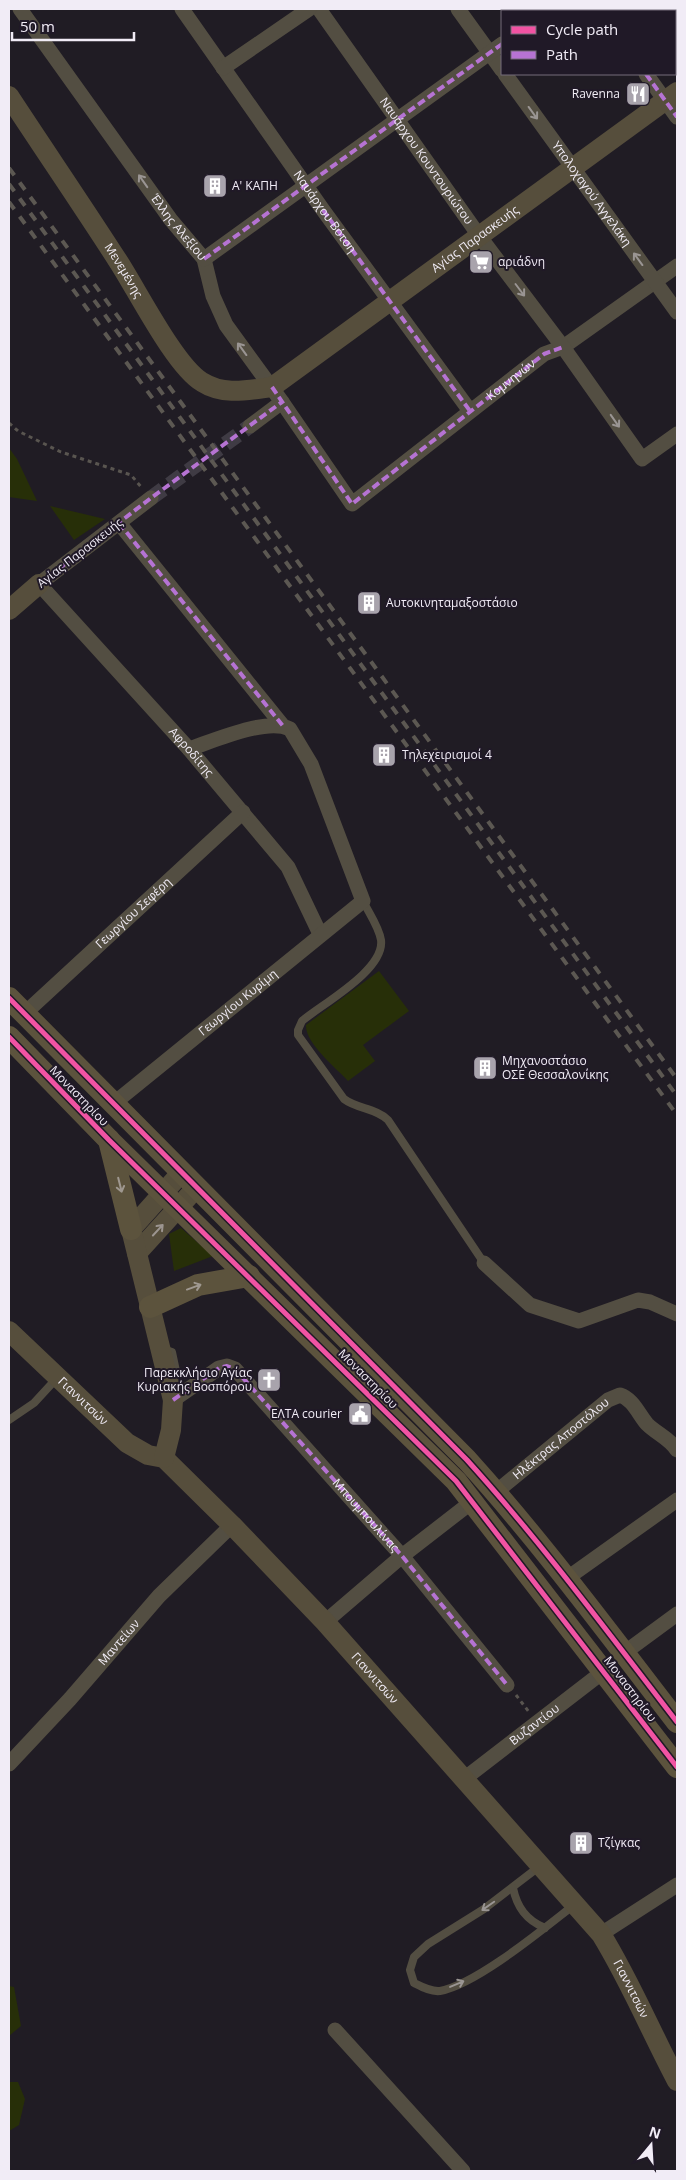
<svg xmlns="http://www.w3.org/2000/svg" width="686" height="2180" font-family="'Open Sans',sans-serif">
<style>
.green{fill:#272f08}
.lines{fill:none;stroke-linecap:round;stroke-linejoin:round}
.street-tunnel{stroke:#3f3b44;stroke-width:15;stroke-dasharray:15 8;stroke-linecap:butt}
.path{stroke:#595550;stroke-width:3;stroke-dasharray:4 4;stroke-linecap:butt}
.lane{stroke:#534e42;stroke-width:8}
.street{stroke:#534e42;stroke-width:15}
.secondary{stroke:#564e3c;stroke-width:20}
.primary{stroke:#5c533d;stroke-width:22}
.rail{stroke:#5c5852;stroke-width:4;stroke-dasharray:9 9;stroke-linecap:butt}
.quiet{stroke:#b673d3;stroke-width:4;stroke-dasharray:8 4;stroke-linecap:butt}
.cycleway-casing{stroke:#201927;stroke-width:8}
.cycleway{stroke:#f153a3;stroke-width:5}
.oneway{stroke:#9a9593}
.oneway2{stroke:#9f9890}
.oneway3{stroke:#9c9590}
.labels{text-anchor:middle;stroke-width:4;stroke-linejoin:round;paint-order:stroke}
.poi-label{font-size:12px;fill:#f1ecf6;stroke:#201927;text-anchor:start}
.street-label{font-size:12px;fill:#f1ecf6;stroke:#201927}
</style>
<rect width="100%" height="100%" fill="#201c24"/>
<!-- green -->
<g class="green">
<polygon points="9,448 17,459 37,501 9,497"/>
<polygon points="50,506 105,519 74,540"/>
<path d="M379,971L409,1011L363,1045L375,1061L348,1081C336,1068 305,1043 306,1025Z"/>
<polygon points="181,1228 213,1256 174,1271 169,1234"/>
<polygon points="9,1986 14,1987 21,2026 9,2036"/>
<polygon points="9,2082 18,2082 25,2099 19,2125 9,2131"/>
</g>
<g class="lines">
<!-- street-tunnel -->
<polyline class="street-tunnel" points="151,498 250,426"/>
<!-- path -->
<g class="path">
<polyline points="9,423 18,431 61,452 131,475 142,488"/>
<polyline points="516,1695 529,1712"/>
</g>
<!-- lane -->
<g class="lane">
<path d="M363,901C369,913 379,927 381,940C385,970 322,1004 302,1021L298,1030V1035L344,1099C357,1109 376,1108 388,1120L484,1263"/>
<polyline points="166,1350 172,1352 176,1371 173,1378"/>
<polyline points="9,1420 34,1403 57,1378"/>
<path d="M540,1866L484,1909L428,1944L414,1957L410,1970L414,1983C422,1987 431,1992 440,1991C477,1984 543,1929 574,1905"/>
<path d="M513,1888C517,1907 526,1920 545,1928"/>
</g>
<!-- street -->
<g class="street">
<path id="s1" d="M20,9L171,220L204,259L213,296L226,325L282,402L352,504L544,354L563,347L677,266"/>
<path id="s2" d="M182,9L323,210L470,411"/>
<path id="s3" d="M319,9L480,237L563,347L642,459L677,434"/>
<polyline points="458,9 502,70"/>
<polyline points="600,9 602,11"/>
<polyline points="547,11 551,9"/>
<polyline points="223,68 309,9"/>
<path id="s4" d="M505,74L677,312"/>
<polyline points="646,74 677,117"/>
<polyline points="204,259 502,44"/>
<polyline points="250,426 282,402"/>
<path id="s5" d="M151,498L39,584L189,749L288,867L320,934"/>
<polyline points="119,523 283,726"/>
<path id="s6" d="M24,1014L243,812"/>
<path id="s7" d="M113,1104L363,901L311,764L290,729C267,717 213,741 189,749"/>
<polyline points="484,1263 530,1305 579,1321 638,1300 650,1302 677,1314"/>
<path id="s8" d="M173,1400L219,1368L227,1366L235,1369L402,1556L507,1685"/>
<path id="s9" d="M496,1492L608,1400L620,1395C633,1399 639,1415 647,1424C657,1434 669,1438 677,1450"/>
<polyline points="566,1579 677,1500"/>
<polyline points="325,1622 402,1556 473,1501"/>
<polyline points="624,1653 677,1614"/>
<path id="s10" d="M9,1764L70,1699L159,1596L232,1525"/>
<path id="s11" d="M464,1779L604,1671"/>
<polyline points="601,1934 677,1885"/>
<polyline points="335,2030 463,2171"/>
</g>
<!-- secondary -->
<g class="secondary">
<path id="s12" d="M9,96C45,151 82,205 118,261C137,290 175,366 202,382C224,396 248,390 272,387L677,92"/>
<polyline points="9,610 39,584"/>
<polyline points="137,1253 196,1188"/>
<path id="s13" d="M9,1331L127,1443L148,1455L164,1458L232,1525L325,1622L601,1934C630,1981 651,2032 677,2081"/>
<polyline points="164,1458 171,1430 173,1400 131,1229 181,1173"/>
</g>
<!-- primary -->
<g class="primary">
<path d="M9,998L467,1460C542,1543 609,1634 677,1722"/>
<polyline points="9,1037 109,1140 456,1481 677,1767"/>
<polyline points="109,1140 131,1229"/>
<polyline points="150,1307 198,1285 249,1276"/>
</g>
<!-- rail -->
<g class="rail">
<polyline points="9,168 677,1079"/>
<polyline points="9,184 677,1096"/>
<polyline points="9,202 677,1115"/>
</g>
<!-- quiet -->
<g class="quiet">
<polyline points="600,9 602,11"/>
<polyline points="547,11 551,9"/>
<polyline points="646,74 677,117"/>
<polyline points="323,210 470,411"/>
<polyline points="204,259 502,44"/>
<polyline points="272,387 352,504 544,354 563,347"/>
<polyline points="119,523 283,726"/>
<polyline points="39,584 151,498 282,402"/>
<polyline points="173,1400 219,1368 227,1366 235,1369 402,1556 507,1685"/>
</g>
<defs>
<g id="cycleway">
<path d="M9,998L467,1460C542,1543 609,1634 677,1722"/>
<polyline points="9,1037 109,1140 456,1481 677,1767"/>
</g>
</defs>
<!-- cycleway casing -->
<use href="#cycleway" class="cycleway-casing"/>
<!-- cycleway -->
<use href="#cycleway" class="cycleway"/>
</g>
<!-- one-way arrows -->
<defs><path id="oneway-shaft" d="M-6 0H5M1.5-3L5.5 0L1.5 3" fill="none" stroke-width="1.6" stroke-linecap="round" stroke-linejoin="round" transform="scale(1.25)"/></defs>
<g class="oneway">
<use href="#oneway-shaft" transform="translate(533 113) rotate(54)"/>
<use href="#oneway-shaft" transform="translate(143 181) rotate(-125)"/>
<use href="#oneway-shaft" transform="translate(638 259) rotate(-126)"/>
<use href="#oneway-shaft" transform="translate(520 290) rotate(53)"/>
<use href="#oneway-shaft" transform="translate(242 349) rotate(-126)"/>
<use href="#oneway-shaft" transform="translate(615 421) rotate(55)"/>
<use href="#oneway-shaft" transform="translate(488 1906) rotate(145)"/>
<use href="#oneway-shaft" transform="translate(457 1984) rotate(-23)"/>
</g>
<g class="oneway2">
<use href="#oneway-shaft" transform="translate(120 1185) rotate(76)"/>
<use href="#oneway-shaft" transform="translate(194 1287) rotate(-20)"/>
</g>
<use class="oneway3" href="#oneway-shaft" transform="translate(158 1230) rotate(-47)"/>
<!-- icons -->
<defs>
<symbol id="restaurant-square" viewBox="-11 -11 22 22"><rect x="-9" y="-9" width="18" height="18" rx="4" fill="#a8a3ac" stroke="#201927"/><path d="M-5-6h1v4h1v-4h1v4h1v-4h1v5L-1.5 .5V6h-2V.5L-5-1ZM5-6V6H3V1.5H1.5Q1.5-4 5-6Z" fill="#fff"/></symbol>
<symbol id="building-square" viewBox="-11 -11 22 22"><rect x="-9" y="-9" width="18" height="18" rx="4" fill="#a8a3ac" stroke="#201927"/><path d="M-4-6H4V6H1V3H-1V6H-4ZM-2.5-4.3h1.7v1.8h-1.7ZM.8-4.3h1.7v1.8H.8ZM-2.5-1h1.7V.8h-1.7ZM.8-1h1.7V.8H.8Z" fill="#fff"/></symbol>
<symbol id="supermarket-square" viewBox="-11 -11 22 22"><rect x="-9" y="-9" width="18" height="18" rx="4" fill="#a8a3ac" stroke="#201927"/><path d="M-6-5.5h2.5l.6 2H6L4.5 2H-2.5L-4.4-4H-6ZM-1.5 3.2a1.3 1.3 0 1 0 .1 0ZM3 3.2a1.3 1.3 0 1 0 .1 0Z" fill="#fff"/></symbol>
<symbol id="church-square" viewBox="-11 -11 22 22"><rect x="-9" y="-9" width="18" height="18" rx="4" fill="#a8a3ac" stroke="#201927"/><path d="M-1.2-6h2.4v3.5h3.3v2.4h-3.3V6h-2.4V-.1h-3.3v-2.4h3.3Z" fill="#fff"/></symbol>
<symbol id="civic-square" viewBox="-11 -11 22 22"><rect x="-9" y="-9" width="18" height="18" rx="4" fill="#a8a3ac" stroke="#201927"/><path d="M-.6-6.5H3V-4.5H.6V-3L4-1V1h2V6H-6V1h2V-1L-.6-3ZM-1.2 2.5V6h2.4V2.5Z" fill="#fff"/></symbol>
</defs>
<g fill-rule="evenodd">
<use href="#restaurant-square" x="624" y="80" width="28" height="28"/>
<use href="#building-square" x="201" y="172" width="28" height="28"/>
<use href="#supermarket-square" x="467" y="248" width="28" height="28"/>
<use href="#building-square" x="355" y="589" width="28" height="28"/>
<use href="#building-square" x="370" y="741" width="28" height="28"/>
<use href="#building-square" x="471" y="1054" width="28" height="28"/>
<use href="#church-square" x="255" y="1366" width="28" height="28"/>
<use href="#civic-square" x="346" y="1400" width="28" height="28"/>
<use href="#building-square" x="567" y="1829" width="28" height="28"/>
</g>
<g class="labels">
<!-- poi labels -->
<g class="poi-label">
<text x="620" y="98" text-anchor="end">Ravenna</text>
<text x="232" y="190">Α' ΚΑΠΗ</text>
<text x="498" y="266">αριάδνη</text>
<text x="386" y="607">Αυτοκινηταμαξοστάσιο</text>
<text x="402" y="759">Τηλεχειρισμοί 4</text>
<text x="502" y="1065">Μηχανοστάσιο<tspan x="502" dy="14">ΟΣΕ Θεσσαλονίκης</tspan></text>
<text x="252" y="1377" text-anchor="end">Παρεκκλήσιο Αγίας<tspan x="252" dy="14">Κυριακής Βοσπόρου</tspan></text>
<text x="342" y="1418" text-anchor="end">ΕΛΤΑ courier</text>
<text x="598" y="1847">Τζίγκας</text>
</g>
<!-- street labels -->
<g class="street-label">
<text dy="4" stroke="none"><textPath href="#s3" startOffset="186">Ναυάρχου Κουντουριώτου</textPath></text>
<text dy="4" stroke="none"><textPath href="#s4" startOffset="148">Υπολοχαγού Αγγελάκη</textPath></text>
<text dy="4" stroke="none"><textPath href="#s2" startOffset="248">Ναυάρχου Βότση</textPath></text>
<text dy="4" stroke="none"><textPath href="#s1" startOffset="270">Έλλης Αλεξίου</textPath></text>
<text dy="4" stroke="none"><textPath href="#s12" startOffset="669">Αγίας Παρασκευής</textPath></text>
<text dy="4" stroke="none"><textPath href="#s12" startOffset="209">Μενεμένης</textPath></text>
<text dy="4" stroke="none"><textPath href="#s1" startOffset="801">Κομνηνών</textPath></text>
<text transform="translate(80 553) rotate(-38)" y="4">Αγίας Παρασκευής</text>
<text dy="4" stroke="none"><textPath href="#s5" startOffset="368">Αφροδίτης</textPath></text>
<text dy="4" stroke="none"><textPath href="#s6" startOffset="149">Γεωργίου Σεφέρη</textPath></text>
<text dy="4" stroke="none"><textPath href="#s7" startOffset="161">Γεωργίου Κυρίμη</textPath></text>
<text transform="translate(79 1096) rotate(46)" y="4">Μοναστηρίου</text>
<text transform="translate(368 1379) rotate(45)" y="4">Μοναστηρίου</text>
<text dy="4" stroke="none"><textPath href="#s13" startOffset="102">Γιαννιτσών</textPath></text>
<text dy="4" stroke="none"><textPath href="#s9" startOffset="84">Ηλέκτρας Αποστόλου</textPath></text>
<text dy="4" stroke="none"><textPath href="#s8" startOffset="269">Μπουμπουλίνας</textPath></text>
<text dy="4" stroke="none"><textPath href="#s10" startOffset="164">Μαντείων</textPath></text>
<text dy="4" stroke="none"><textPath href="#s13" startOffset="508">Γιαννιτσών</textPath></text>
<text transform="translate(630 1689) rotate(53)" y="4">Μοναστηρίου</text>
<text dy="4" stroke="none"><textPath href="#s11" startOffset="89">Βυζαντίου</textPath></text>
<text dy="4" stroke="none"><textPath href="#s13" startOffset="912">Γιαννιτσών</textPath></text>
</g>
</g>
<!-- border -->
<rect width="686" height="2180" fill="none" stroke="#f1ecf6" stroke-width="20"/>
<!-- legend -->
<rect x="501" y="10" width="175" height="65" fill="#201927" stroke="#746d7a"/>
<rect x="511" y="26" width="25" height="8" fill="#f153a3" stroke="#746d7a"/>
<text x="546" y="35" font-size="15" fill="#f1ecf6">Cycle path</text>
<rect x="511" y="51" width="25" height="8" fill="#b673d3" stroke="#746d7a"/>
<text x="546" y="60" font-size="15" fill="#f1ecf6">Path</text>
<!-- north arrow -->
<g transform="translate(651 2145) rotate(18)" stroke="#201927" stroke-width="4" paint-order="stroke">
<path d="M0-4L9 19L0 12L-9 19Z" fill="#f1ecf6"/>
<text y="-8" font-size="14" font-weight="bold" text-anchor="middle" fill="#f1ecf6">N</text>
</g>
<!-- scale -->
<path d="M12 32v8h122v-8" fill="none" stroke="#f1ecf6" stroke-width="2.5"/>
<text x="20" y="32" font-size="15" fill="#f1ecf6" stroke="#201927" stroke-width="4" paint-order="stroke">50 m</text>
</svg>
